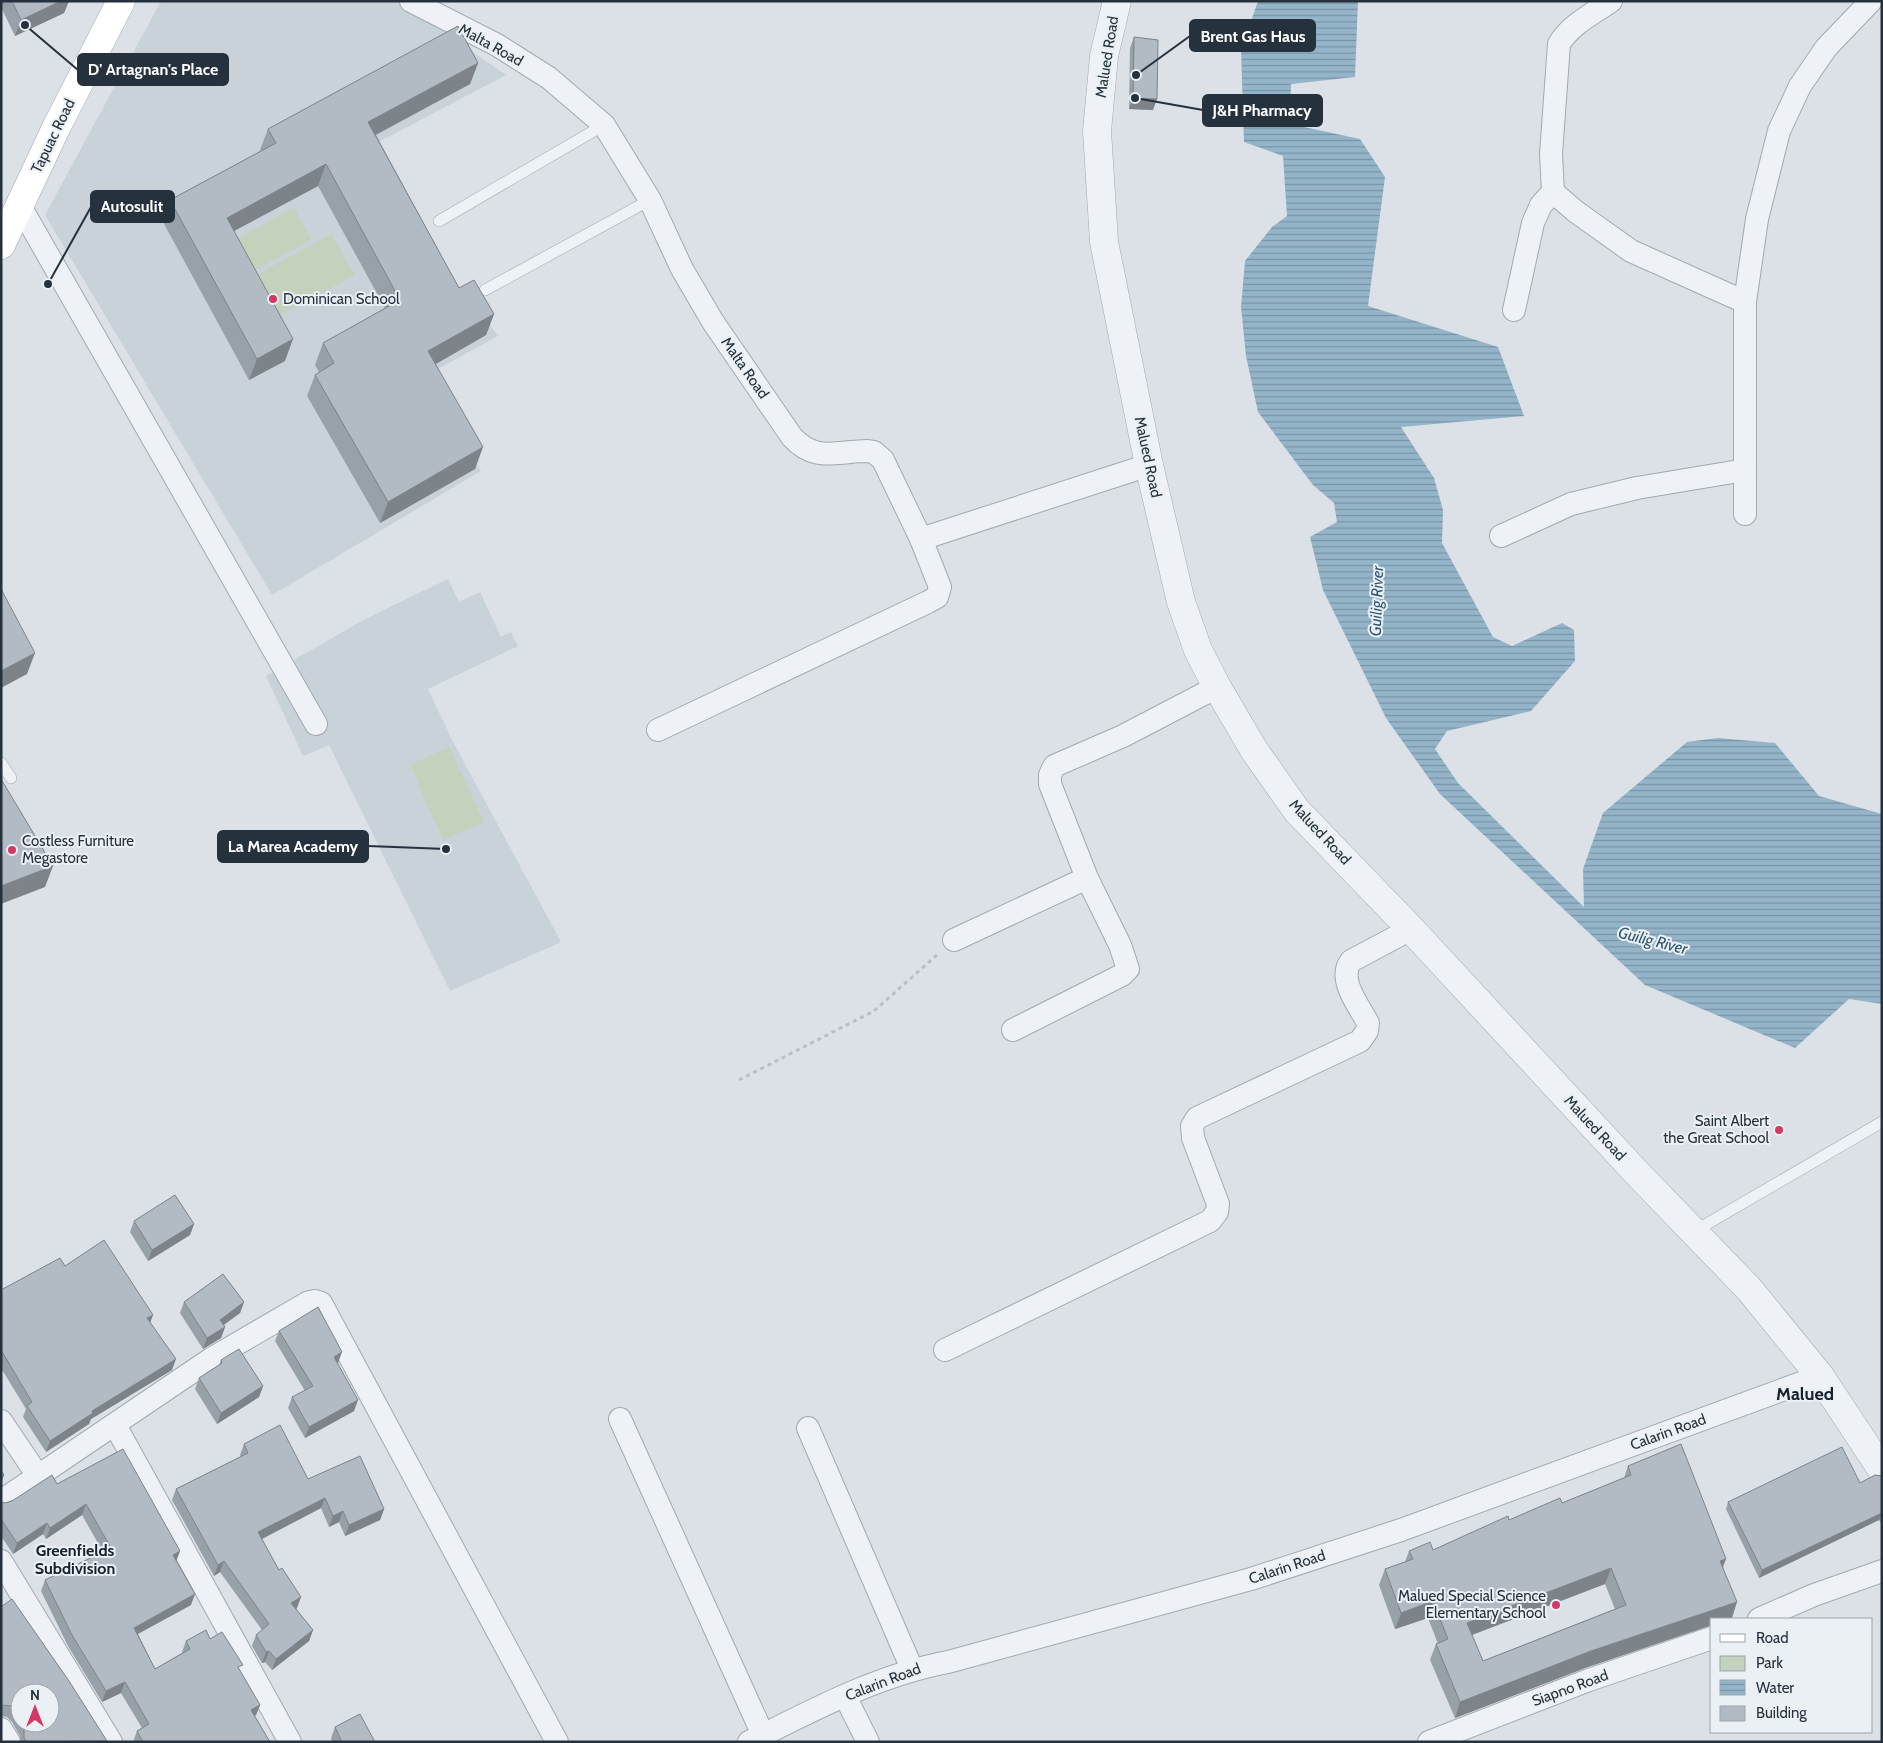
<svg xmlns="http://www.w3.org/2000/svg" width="1883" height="1743" font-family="Cabin,sans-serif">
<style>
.built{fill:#c9d1d9}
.park{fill:#c4d1bc}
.water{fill:url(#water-rules)}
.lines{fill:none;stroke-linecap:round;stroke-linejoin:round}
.service-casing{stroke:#a1a9b1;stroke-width:12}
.minor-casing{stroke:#a1a9b1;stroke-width:24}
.tertiary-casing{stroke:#a1a9b1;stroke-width:29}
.primary-casing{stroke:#9aa7b3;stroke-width:29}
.path{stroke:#babfc5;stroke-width:3;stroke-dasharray:4 4;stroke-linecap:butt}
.service{stroke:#eef1f5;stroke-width:11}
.minor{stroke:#eef1f5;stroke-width:22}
.tertiary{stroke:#eef1f5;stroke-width:28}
.primary{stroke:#fff;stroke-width:28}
.wall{fill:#99a1a8;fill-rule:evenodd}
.shaded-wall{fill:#7d8388}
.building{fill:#b2bbc3;stroke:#7d8388;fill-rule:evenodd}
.poi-dot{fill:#d33965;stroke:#ebf0f4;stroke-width:2}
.labels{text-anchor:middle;stroke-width:4;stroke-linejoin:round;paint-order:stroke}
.street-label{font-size:15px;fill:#25313d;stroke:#ebf0f4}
.poi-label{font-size:15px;fill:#25313d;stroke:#ebf0f4;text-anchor:start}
.water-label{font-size:16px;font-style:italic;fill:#2e5672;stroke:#ebf0f4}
.neighbourhood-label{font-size:16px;font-weight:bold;fill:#17222e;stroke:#ebf0f4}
.quarter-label{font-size:18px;font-weight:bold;fill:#17222e;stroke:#ebf0f4}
.leader{fill:none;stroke:#25313d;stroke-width:2}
.callout-dot{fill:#25313d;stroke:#ebf0f4;stroke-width:2}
.callout{fill:#25313d;stroke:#25313d;stroke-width:2}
.callout-label{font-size:16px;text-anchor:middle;font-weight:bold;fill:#fff}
</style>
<defs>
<pattern id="water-rules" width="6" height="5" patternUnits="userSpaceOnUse" patternTransform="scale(1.25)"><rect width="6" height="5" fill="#94b5c9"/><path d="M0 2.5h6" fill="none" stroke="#7994a4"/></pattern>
</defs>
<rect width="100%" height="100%" fill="#dbe1e7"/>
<!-- built -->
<g class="built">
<polygon points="161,1 399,1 506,75 369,147 452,302 468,296 498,336 427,375 481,471 272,595 45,215"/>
<polygon points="448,579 459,602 480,592 501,637 511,632 518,646 428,689 452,740 561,942 450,991 329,745 303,756 266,676 367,618"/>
</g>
<!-- park -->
<g class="park">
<polygon points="294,208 311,240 252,272 235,240"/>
<polygon points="331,234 355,275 274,319 251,278"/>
<polygon points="449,747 484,822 443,840 410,765"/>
</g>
<!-- water -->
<polygon class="water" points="1258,1 1358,1 1355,77 1291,84 1290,124 1360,139 1385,177 1368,306 1498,347 1524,416 1401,427 1434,478 1443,510 1442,543 1493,637 1512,646 1562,623 1574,630 1575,661 1531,711 1447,731 1435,749 1458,783 1584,907 1583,869 1603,813 1687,742 1718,738 1775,743 1819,796 1882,814 1882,1004 1849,999 1795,1048 1645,985 1440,794 1386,718 1323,590 1310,537 1337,522 1334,503 1313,485 1258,412 1246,356 1241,307 1245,261 1272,227 1287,216 1283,156 1244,142 1241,50"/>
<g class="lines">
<defs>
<g id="service">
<polyline points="439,221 604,125"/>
<polyline points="485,290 650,200"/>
<polyline points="1,763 11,778"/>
<polyline points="1693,1232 1882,1122"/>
</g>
<g id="minor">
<path d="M411,1L497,45L549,78L604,125L650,200L682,269L713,322L792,437C816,463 836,451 868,451L874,452L883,460L921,539L940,587L937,597L928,602L658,730"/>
<polyline points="1553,192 1575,211 1631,251 1745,302"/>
<polyline points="20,206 316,724"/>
<path d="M1514,310L1533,223L1541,205L1553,192L1551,154L1559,44C1571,24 1593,14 1611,1"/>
<polyline points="1745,514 1745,302 1757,219 1779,131 1800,86 1826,48 1871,1"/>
<polyline points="1501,536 1571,504 1637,488 1745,470"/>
<polyline points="921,539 1149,465"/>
<polyline points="954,940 1087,878"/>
<polyline points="1013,1030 1122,975 1128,969 1120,945 1087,878 1050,784 1050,775 1054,766 1123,736 1217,687"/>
<path d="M945,1350L1210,1221L1217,1212L1218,1204L1193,1138L1192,1126L1197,1118L1360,1041L1367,1031L1368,1023C1359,1006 1337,979 1351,961L1411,929"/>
<polyline points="620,1419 763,1735"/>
<polyline points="1,1421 38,1476"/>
<polyline points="115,1425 290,1742"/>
<polyline points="808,1428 912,1669"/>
<polyline points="1,1501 211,1359 307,1303 315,1301 321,1303 557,1742"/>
<polyline points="1,1561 111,1742"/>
<polyline points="1759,1619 1814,1595 1882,1571"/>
<polyline points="845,1696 868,1742"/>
<polyline points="1,1729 9,1742"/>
<path d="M749,1742C813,1710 878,1675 948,1662L1251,1579L1401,1530L1820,1376"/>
<polyline points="1429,1742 1589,1680 1712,1638"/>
</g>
<polyline id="tertiary" points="1117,1 1104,56 1097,131 1104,242 1149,465 1181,602 1198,650 1217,687 1254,750 1297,811 1411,929 1635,1171 1749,1289 1820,1376 1882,1470"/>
<polyline id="primary" points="1,245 56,128 121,1"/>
</defs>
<!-- service casing -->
<use href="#service" class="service-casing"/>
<!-- minor casing -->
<use href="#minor" class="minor-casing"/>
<!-- tertiary casing -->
<use href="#tertiary" class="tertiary-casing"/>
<!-- primary casing -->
<use href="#primary" class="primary-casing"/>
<!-- path -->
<polyline class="path" points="739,1080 874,1011 938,954"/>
<!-- service -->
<use href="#service" class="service"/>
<!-- minor -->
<use href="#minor" class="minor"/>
<!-- tertiary -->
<use href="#tertiary" class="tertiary"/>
<!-- primary -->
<use href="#primary" class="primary"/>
</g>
<!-- wall -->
<g class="wall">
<polygon points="1,1 69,1 64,13 15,36 1,7"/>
<polygon points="1134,37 1153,110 1129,109 1130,48"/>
<polygon points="478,63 470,84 376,135 459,288 494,314 486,335 436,364 475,469 380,523 307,396 315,375 319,372 315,365 323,343 385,308 318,186 234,231 285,361 249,380 163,222 170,200 261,151 260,150 268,129"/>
<polygon points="134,1221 194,1224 190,1235 148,1261 130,1232"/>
<polygon points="65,1266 172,1370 91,1419 89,1424 46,1452 23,1417 26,1409 1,1368 1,1290"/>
<polygon points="184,1302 244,1302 240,1313 224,1325 225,1327 221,1338 203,1349 180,1313"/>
<polygon points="279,1331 338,1363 354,1411 305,1438 288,1408 292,1397 305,1391 275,1341"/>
<polygon points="221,1360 263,1386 259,1397 217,1424 195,1389 199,1378 219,1365"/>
<polygon points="244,1444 308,1479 384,1509 380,1520 345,1536 339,1522 329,1527 321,1508 262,1539 297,1608 296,1609 313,1630 309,1641 272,1670 265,1662 262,1663 252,1646 256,1635 262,1630 220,1572 214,1576 172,1500 176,1489 241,1457 240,1455"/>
<path d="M1628,1466L1723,1566L1732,1618L1728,1619H1712V1625L1585,1668L1455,1718L1430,1660L1436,1644H1438L1428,1618L1395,1629L1379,1585L1385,1569L1405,1562L1409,1551L1433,1550L1562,1503L1624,1478ZM1605,1584L1615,1609L1483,1661L1472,1635Z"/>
<polygon points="1882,1476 1882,1524 1879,1520 1759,1578 1726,1509 1728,1502 1860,1483"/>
<polygon points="57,1484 176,1561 191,1605 138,1634 155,1669 182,1653 182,1652 186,1641 210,1639 240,1671 260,1705 256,1715 255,1716 270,1742 133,1742 137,1731 142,1728 121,1693 102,1702 68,1646 41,1591 45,1580 103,1552 82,1515 46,1539 43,1534 13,1554 1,1536 1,1502 5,1503"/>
<path d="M1,1607L107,1742H20V1736L12,1722L7,1717L1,1716ZM20,1693L50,1723H20Z"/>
<polygon points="335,1727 375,1742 332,1742 331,1738"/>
</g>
<!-- shaded-wall -->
<g class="shaded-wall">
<polygon points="61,1 69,1 64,13 15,36 21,20"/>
<polygon points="478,63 470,84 360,143 368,122"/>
<polygon points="1133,98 1157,99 1153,110 1129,109"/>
<polygon points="326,164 318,186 219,239 227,218"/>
<polygon points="494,314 486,335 420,373 428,351"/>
<polygon points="293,339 285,361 249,380 257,359"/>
<polygon points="483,447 475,469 380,523 388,502"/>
<polygon points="35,653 27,674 1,688 1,671"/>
<polygon points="53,866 45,887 1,904 1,886"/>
<polygon points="194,1224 190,1235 148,1261 152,1250"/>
<polygon points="244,1302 240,1313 216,1330 220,1320"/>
<polygon points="153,1315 149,1326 147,1318"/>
<polygon points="225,1327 221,1338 203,1349 207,1338"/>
<polygon points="342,1352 338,1363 330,1367 334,1357"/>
<polygon points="176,1359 172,1370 91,1419 89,1424 46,1452 50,1441 92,1411"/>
<polygon points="263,1386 259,1397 217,1424 221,1413"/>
<polygon points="358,1400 354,1411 305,1438 309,1427"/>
<polygon points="4,1475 1,1483 1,1477"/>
<polygon points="325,1498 321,1508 254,1543 258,1532"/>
<polygon points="86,1504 82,1515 46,1539 50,1528"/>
<polygon points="384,1509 380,1520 345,1536 349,1525"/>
<polygon points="343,1511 339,1522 329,1527 333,1516"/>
<polygon points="1882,1512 1879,1520 1759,1578 1762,1570"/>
<polygon points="47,1523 43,1534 13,1554 17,1543"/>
<polygon points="180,1551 176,1562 173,1555"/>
<polygon points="1726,1559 1720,1575 1720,1561"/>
<polygon points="224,1561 220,1572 214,1576 218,1565"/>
<polygon points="1611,1568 1605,1584 1461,1639 1467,1623"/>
<polygon points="195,1594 191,1605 130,1638 134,1628"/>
<polygon points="301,1597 297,1608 287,1614 291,1603"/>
<polygon points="1433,1601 1428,1618 1395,1629 1401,1613"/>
<polygon points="1737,1602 1732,1618 1728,1619 1712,1619 1712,1625 1585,1668 1455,1718 1460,1702 1591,1651"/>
<polygon points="313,1630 309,1641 272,1670 276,1659"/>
<polygon points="269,1651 265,1662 262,1663 266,1652"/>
<polygon points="125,1682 121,1693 102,1702 106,1691"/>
<polygon points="260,1705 256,1715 247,1721 251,1710"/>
</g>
<!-- building -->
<g class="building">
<polygon points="12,1 61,1 21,20"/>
<polygon points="458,26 478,63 368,122 459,288 474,280 494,314 428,351 483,447 388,502 315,375 334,363 323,343 400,300 326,164 227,218 293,339 257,359 170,200 276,143 268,129"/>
<polygon points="1134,37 1158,40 1157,99 1133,98"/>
<polygon points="1,589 35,653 1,671"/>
<polygon points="1,779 53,866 1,886"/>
<polygon points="175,1195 194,1224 152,1250 134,1221"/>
<polygon points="104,1240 153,1315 147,1318 176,1359 92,1411 93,1413 50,1441 27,1406 32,1402 1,1350 1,1290 60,1258 65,1266"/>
<polygon points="223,1274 244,1302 220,1320 225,1327 207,1338 184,1302"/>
<polygon points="318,1307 342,1352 334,1357 358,1400 309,1427 292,1397 313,1386 279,1331"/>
<polygon points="239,1349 263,1386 221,1413 199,1378 222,1363 221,1360"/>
<polygon points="280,1425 308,1479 360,1456 384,1509 349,1525 343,1511 333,1516 325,1498 258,1532 279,1570 282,1568 301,1597 291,1603 313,1630 276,1659 269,1651 266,1652 256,1635 269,1624 224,1561 218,1565 176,1489 248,1453 244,1444"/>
<path d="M1681,1444L1726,1559L1720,1561L1737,1602L1591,1651L1460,1702L1436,1644L1448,1639L1433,1601L1401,1613L1385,1569L1413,1559L1409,1551L1430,1542L1433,1550L1508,1516L1509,1520L1560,1498L1562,1503L1631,1475L1628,1466ZM1611,1568L1626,1605L1483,1661L1467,1623Z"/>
<polygon points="1842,1447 1860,1483 1875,1475 1882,1476 1882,1513 1762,1570 1728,1502"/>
<polygon points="123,1449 180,1551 173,1555 195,1594 134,1628 155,1669 190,1649 186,1641 206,1630 210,1639 222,1632 243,1665 238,1667 260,1705 251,1710 270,1742 143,1742 137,1731 149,1724 125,1682 106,1691 72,1635 45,1580 111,1548 86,1504 50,1528 47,1523 17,1543 1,1519 1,1502 5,1503 12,1501 52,1475 57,1484"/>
<polygon points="1,1470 4,1475 1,1477"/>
<polygon points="12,1599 69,1681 107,1741 27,1742 24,1738 24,1725 23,1723 50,1723 50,1693 20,1693 20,1718 16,1711 11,1706 4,1705 1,1707 1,1607"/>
<polygon points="360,1714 375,1742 342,1742 335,1727"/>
</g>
<!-- markers -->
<g class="poi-dot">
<circle cx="273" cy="299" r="5"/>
<circle cx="12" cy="850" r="5"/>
<circle cx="1779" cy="1130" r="5"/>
<circle cx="1556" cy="1605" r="5"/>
</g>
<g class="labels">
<!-- street labels -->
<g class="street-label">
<text transform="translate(491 45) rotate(29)" y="5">Malta Road</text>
<text transform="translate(1107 57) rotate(-81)" y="5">Malued Road</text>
<text transform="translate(53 136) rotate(-64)" y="5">Tapuac Road</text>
<text transform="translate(745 368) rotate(55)" y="5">Malta Road</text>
<text transform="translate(1148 457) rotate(78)" y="5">Malued Road</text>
<text transform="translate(1320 832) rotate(47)" y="5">Malued Road</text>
<text transform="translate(1595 1128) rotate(47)" y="5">Malued Road</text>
<text transform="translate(1668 1432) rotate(-20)" y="5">Calarin Road</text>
<text transform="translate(1287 1567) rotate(-18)" y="5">Calarin Road</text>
<text transform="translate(883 1682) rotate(-21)" y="5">Calarin Road</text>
<text transform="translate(1570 1688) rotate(-20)" y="5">Siapno Road</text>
</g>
<!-- poi labels -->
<g class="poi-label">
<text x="283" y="304">Dominican School</text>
<text x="22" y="846">Costless Furniture<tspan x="22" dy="17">Megastore</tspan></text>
<text x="1769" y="1126" text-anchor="end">Saint Albert<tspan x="1769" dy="17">the Great School</tspan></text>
<text x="1546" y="1601" text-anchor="end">Malued Special Science<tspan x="1546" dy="17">Elementary School</tspan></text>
</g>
<!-- water labels -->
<g class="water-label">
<text transform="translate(1376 601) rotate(-88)" y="6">Guilig River</text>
<text transform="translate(1653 940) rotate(14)" y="6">Guilig River</text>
</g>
<!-- neighbourhood labels -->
<g class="neighbourhood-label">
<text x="75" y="1556">Greenfields<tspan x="75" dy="18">Subdivision</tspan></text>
</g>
<!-- quarter labels -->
<g class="quarter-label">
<text x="1805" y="1400">Malued</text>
</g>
</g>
<!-- callouts -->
<path class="leader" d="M1136 75L1190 36M25 25L78 70M1135 98L1203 110M48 284L91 207M446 849L368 846"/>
<g class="callout-dot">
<circle cx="1136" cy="75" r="5"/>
<circle cx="25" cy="25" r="5"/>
<circle cx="1135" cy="98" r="5"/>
<circle cx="48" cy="284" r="5"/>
<circle cx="446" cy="849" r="5"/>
</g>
<g class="callout">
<rect x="1190" y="20" width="125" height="31" rx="5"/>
<rect x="78" y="54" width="150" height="31" rx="5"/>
<rect x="1203" y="95" width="119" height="31" rx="5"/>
<rect x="91" y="191" width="83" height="31" rx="5"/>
<rect x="218" y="831" width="150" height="31" rx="5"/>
</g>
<g class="callout-label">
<text x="1253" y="42">Brent Gas Haus</text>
<text x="153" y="75">D' Artagnan's Place</text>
<text x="1262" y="116">J&amp;H Pharmacy</text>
<text x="132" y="212">Autosulit</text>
<text x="293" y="852">La Marea Academy</text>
</g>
<!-- border -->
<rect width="1883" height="1743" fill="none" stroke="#25313d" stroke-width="5"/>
<!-- legend -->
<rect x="1710" y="1618" width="162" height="115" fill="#ebf0f4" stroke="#9ca4ab"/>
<rect x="1720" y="1634" width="25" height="8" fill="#ffffff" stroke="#9ca4ab"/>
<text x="1756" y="1643" font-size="15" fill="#25313d">Road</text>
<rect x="1720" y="1656" width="25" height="15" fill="#c4d1bc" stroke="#9ca4ab"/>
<text x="1756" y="1668" font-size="15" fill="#25313d">Park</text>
<rect x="1720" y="1680" width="25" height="15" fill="url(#water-rules)" stroke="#9ca4ab"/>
<text x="1756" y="1693" font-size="15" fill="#25313d">Water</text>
<rect x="1720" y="1706" width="25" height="15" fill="#b2bbc3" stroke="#9ca4ab"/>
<text x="1756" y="1718" font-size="15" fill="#25313d">Building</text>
<!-- north arrow -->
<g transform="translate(35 1708)"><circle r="24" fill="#ebf0f4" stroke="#9ca4ab"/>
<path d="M0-4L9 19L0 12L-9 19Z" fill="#d33965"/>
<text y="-8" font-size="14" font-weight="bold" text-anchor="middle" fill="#25313d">N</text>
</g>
</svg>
